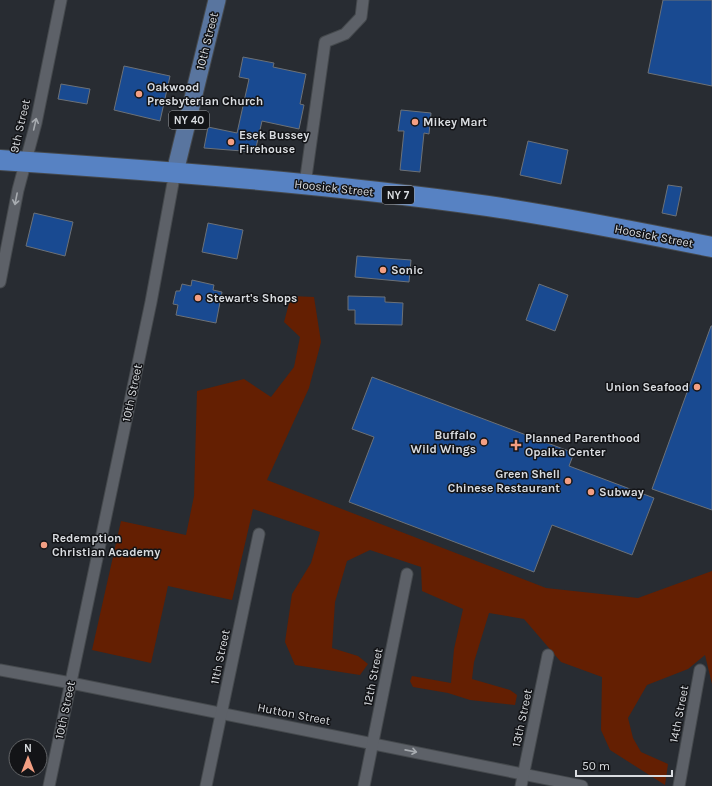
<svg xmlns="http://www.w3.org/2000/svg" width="712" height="786" font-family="Karla,sans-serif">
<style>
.green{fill:#641f02}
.building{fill:#194a91;stroke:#6c7177}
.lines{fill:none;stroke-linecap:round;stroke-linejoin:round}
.street-casing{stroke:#45494d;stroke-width:13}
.primary-casing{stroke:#45494d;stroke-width:19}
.highway-casing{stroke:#45494d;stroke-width:22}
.street{stroke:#5d6168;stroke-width:11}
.primary{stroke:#59759f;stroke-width:17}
.highway{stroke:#5782c3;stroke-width:20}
.oneway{stroke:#a7abb0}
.poi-dot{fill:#f39f83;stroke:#131417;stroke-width:1.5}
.labels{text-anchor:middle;stroke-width:3;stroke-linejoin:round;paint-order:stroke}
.shield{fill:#131417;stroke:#9ea0a4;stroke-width:1}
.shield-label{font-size:11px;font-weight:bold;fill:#d9dce0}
.street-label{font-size:12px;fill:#d9dce0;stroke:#131417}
.poi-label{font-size:12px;font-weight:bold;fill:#d9dce0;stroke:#131417;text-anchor:start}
</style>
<rect width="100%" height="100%" fill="#282c32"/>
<!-- green -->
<polygon class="green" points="291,296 314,297 321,342 309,388 267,480 546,588 638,598 712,571 712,684 705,655 688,669 647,685 628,718 633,738 641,752 668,764 665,785 610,750 601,730 602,677 561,662 524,619 489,613 474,662 472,679 510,690 517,695 515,705 470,700 448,693 413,687 410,681 412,676 451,683 454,649 463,609 422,591 421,567 370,550 347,561 335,602 332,648 358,656 368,664 360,675 295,665 285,642 292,594 311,563 320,532 253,509 232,600 168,586 151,663 92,650 121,521 186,535 194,496 197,391 244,379 271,397 294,367 300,337 284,322"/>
<!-- building -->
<g class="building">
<polygon points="663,0 712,0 712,86 648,73"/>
<polygon points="243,57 274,63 273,67 306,74 300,104 304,105 299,129 262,121 255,152 204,148 208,127 237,133 249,79 239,77"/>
<polygon points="124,66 170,76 160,121 114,110"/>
<polygon points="61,84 90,89 87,104 58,99"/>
<polygon points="401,110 431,113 429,134 424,133 420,172 400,170 404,131 398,131"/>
<polygon points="528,141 568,150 561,184 520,175"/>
<polygon points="668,185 682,187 676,216 662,213"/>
<polygon points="34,213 73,222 65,256 26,246"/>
<polygon points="208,223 243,230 237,259 202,252"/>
<polygon points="357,256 411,260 409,282 355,277"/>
<polygon points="192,280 214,285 213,290 222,292 216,323 176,315 178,305 173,304 176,291 180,291 182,284 191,286"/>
<polygon points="539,284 568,295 555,331 526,320"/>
<polygon points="348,296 385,297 385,302 403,303 402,325 355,324 355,310 348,310"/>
<polygon points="711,326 712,326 712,510 652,489"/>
<polygon points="372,377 574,453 569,466 654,498 632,555 552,525 534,572 349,502 374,437 352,429"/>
</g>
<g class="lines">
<defs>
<g id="street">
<polyline points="305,184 325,42 345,34 361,17 363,0"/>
<polyline points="0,282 18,190 36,123 61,0"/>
<polyline points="0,670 71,683 582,786"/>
<polyline points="49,786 151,302 175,172"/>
<polyline points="206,786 259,534"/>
<polyline points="364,786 407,574"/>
<polyline points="521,786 548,655"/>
<polyline points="679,786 700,670"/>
</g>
<polyline id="primary" points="175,172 217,0"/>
<path id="highway" d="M0,160C163,171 326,183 488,206C563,217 638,232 712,247"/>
</defs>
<!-- street casing -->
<use href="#street" class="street-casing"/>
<!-- primary casing -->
<use href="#primary" class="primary-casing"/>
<!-- highway casing -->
<use href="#highway" class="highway-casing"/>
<!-- street -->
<use href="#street" class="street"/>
<!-- primary -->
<use href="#primary" class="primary"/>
<!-- highway -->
<use href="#highway" class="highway"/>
</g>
<!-- one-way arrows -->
<defs><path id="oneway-shaft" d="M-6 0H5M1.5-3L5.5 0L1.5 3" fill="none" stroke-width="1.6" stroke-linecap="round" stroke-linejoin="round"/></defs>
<g class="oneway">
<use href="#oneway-shaft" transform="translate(35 124) rotate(-77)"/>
<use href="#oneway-shaft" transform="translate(16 199) rotate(101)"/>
<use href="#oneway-shaft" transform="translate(411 751) rotate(11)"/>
</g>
<!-- markers -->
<g class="poi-dot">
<circle cx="139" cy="94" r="4"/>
<circle cx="415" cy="122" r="4"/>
<circle cx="231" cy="142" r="4"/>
<circle cx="383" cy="270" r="4"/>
<circle cx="198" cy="298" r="4"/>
<circle cx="697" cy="387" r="4"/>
<circle cx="484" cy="442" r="4"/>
<path d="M514 439h4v4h4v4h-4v4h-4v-4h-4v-4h4z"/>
<circle cx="568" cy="481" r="4"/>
<circle cx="591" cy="492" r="4"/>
<circle cx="44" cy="545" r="4"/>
</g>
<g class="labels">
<!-- shield labels -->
<g class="shield">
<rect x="169" y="111" width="40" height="18" rx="3"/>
<rect x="382" y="186" width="32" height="18" rx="3"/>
</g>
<g class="shield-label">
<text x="189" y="124">NY 40</text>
<text x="398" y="199">NY 7</text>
</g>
<!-- street labels -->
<g class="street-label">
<text transform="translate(207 41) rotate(-76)" y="4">10th Street</text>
<text transform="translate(20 126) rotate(-77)" y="4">9th Street</text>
<text transform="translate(334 188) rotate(6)" y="4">Hoosick Street</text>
<text transform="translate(654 236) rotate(11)" y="4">Hoosick Street</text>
<text transform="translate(132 393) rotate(-78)" y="4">10th Street</text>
<text transform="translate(220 657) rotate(-78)" y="4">11th Street</text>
<text transform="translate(373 677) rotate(-79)" y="4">12th Street</text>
<text transform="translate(65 710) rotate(-78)" y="4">10th Street</text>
<text transform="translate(294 714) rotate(11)" y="4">Hutton Street</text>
<text transform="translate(679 714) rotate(-79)" y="4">14th Street</text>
<text transform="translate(522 718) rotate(-78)" y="4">13th Street</text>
</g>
<!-- poi labels -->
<g class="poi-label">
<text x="147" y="91">Oakwood<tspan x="147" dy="14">Presbyterian Church</tspan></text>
<text x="423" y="126">Mikey Mart</text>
<text x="239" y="139">Esek Bussey<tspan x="239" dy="14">Firehouse</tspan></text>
<text x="391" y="274">Sonic</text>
<text x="206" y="302">Stewart's Shops</text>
<text x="689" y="391" text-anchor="end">Union Seafood</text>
<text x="476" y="439" text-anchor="end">Buffalo<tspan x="476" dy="14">Wild Wings</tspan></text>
<text x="525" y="442">Planned Parenthood<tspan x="525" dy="14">Opalka Center</tspan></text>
<text x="560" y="478" text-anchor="end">Green Shell<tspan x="560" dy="14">Chinese Restaurant</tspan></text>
<text x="599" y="496">Subway</text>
<text x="52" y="542">Redemption<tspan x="52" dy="14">Christian Academy</tspan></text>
</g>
</g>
<!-- north arrow -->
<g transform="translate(28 758)"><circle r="19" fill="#131417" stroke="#626467"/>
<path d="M0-3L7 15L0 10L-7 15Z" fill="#f39f83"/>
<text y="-6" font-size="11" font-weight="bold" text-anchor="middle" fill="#d9dce0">N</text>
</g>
<!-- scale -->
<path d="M576 770v6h96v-6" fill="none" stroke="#d9dce0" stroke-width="2"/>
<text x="582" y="770" font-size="12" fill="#d9dce0" stroke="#131417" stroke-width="3" paint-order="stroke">50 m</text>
</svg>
